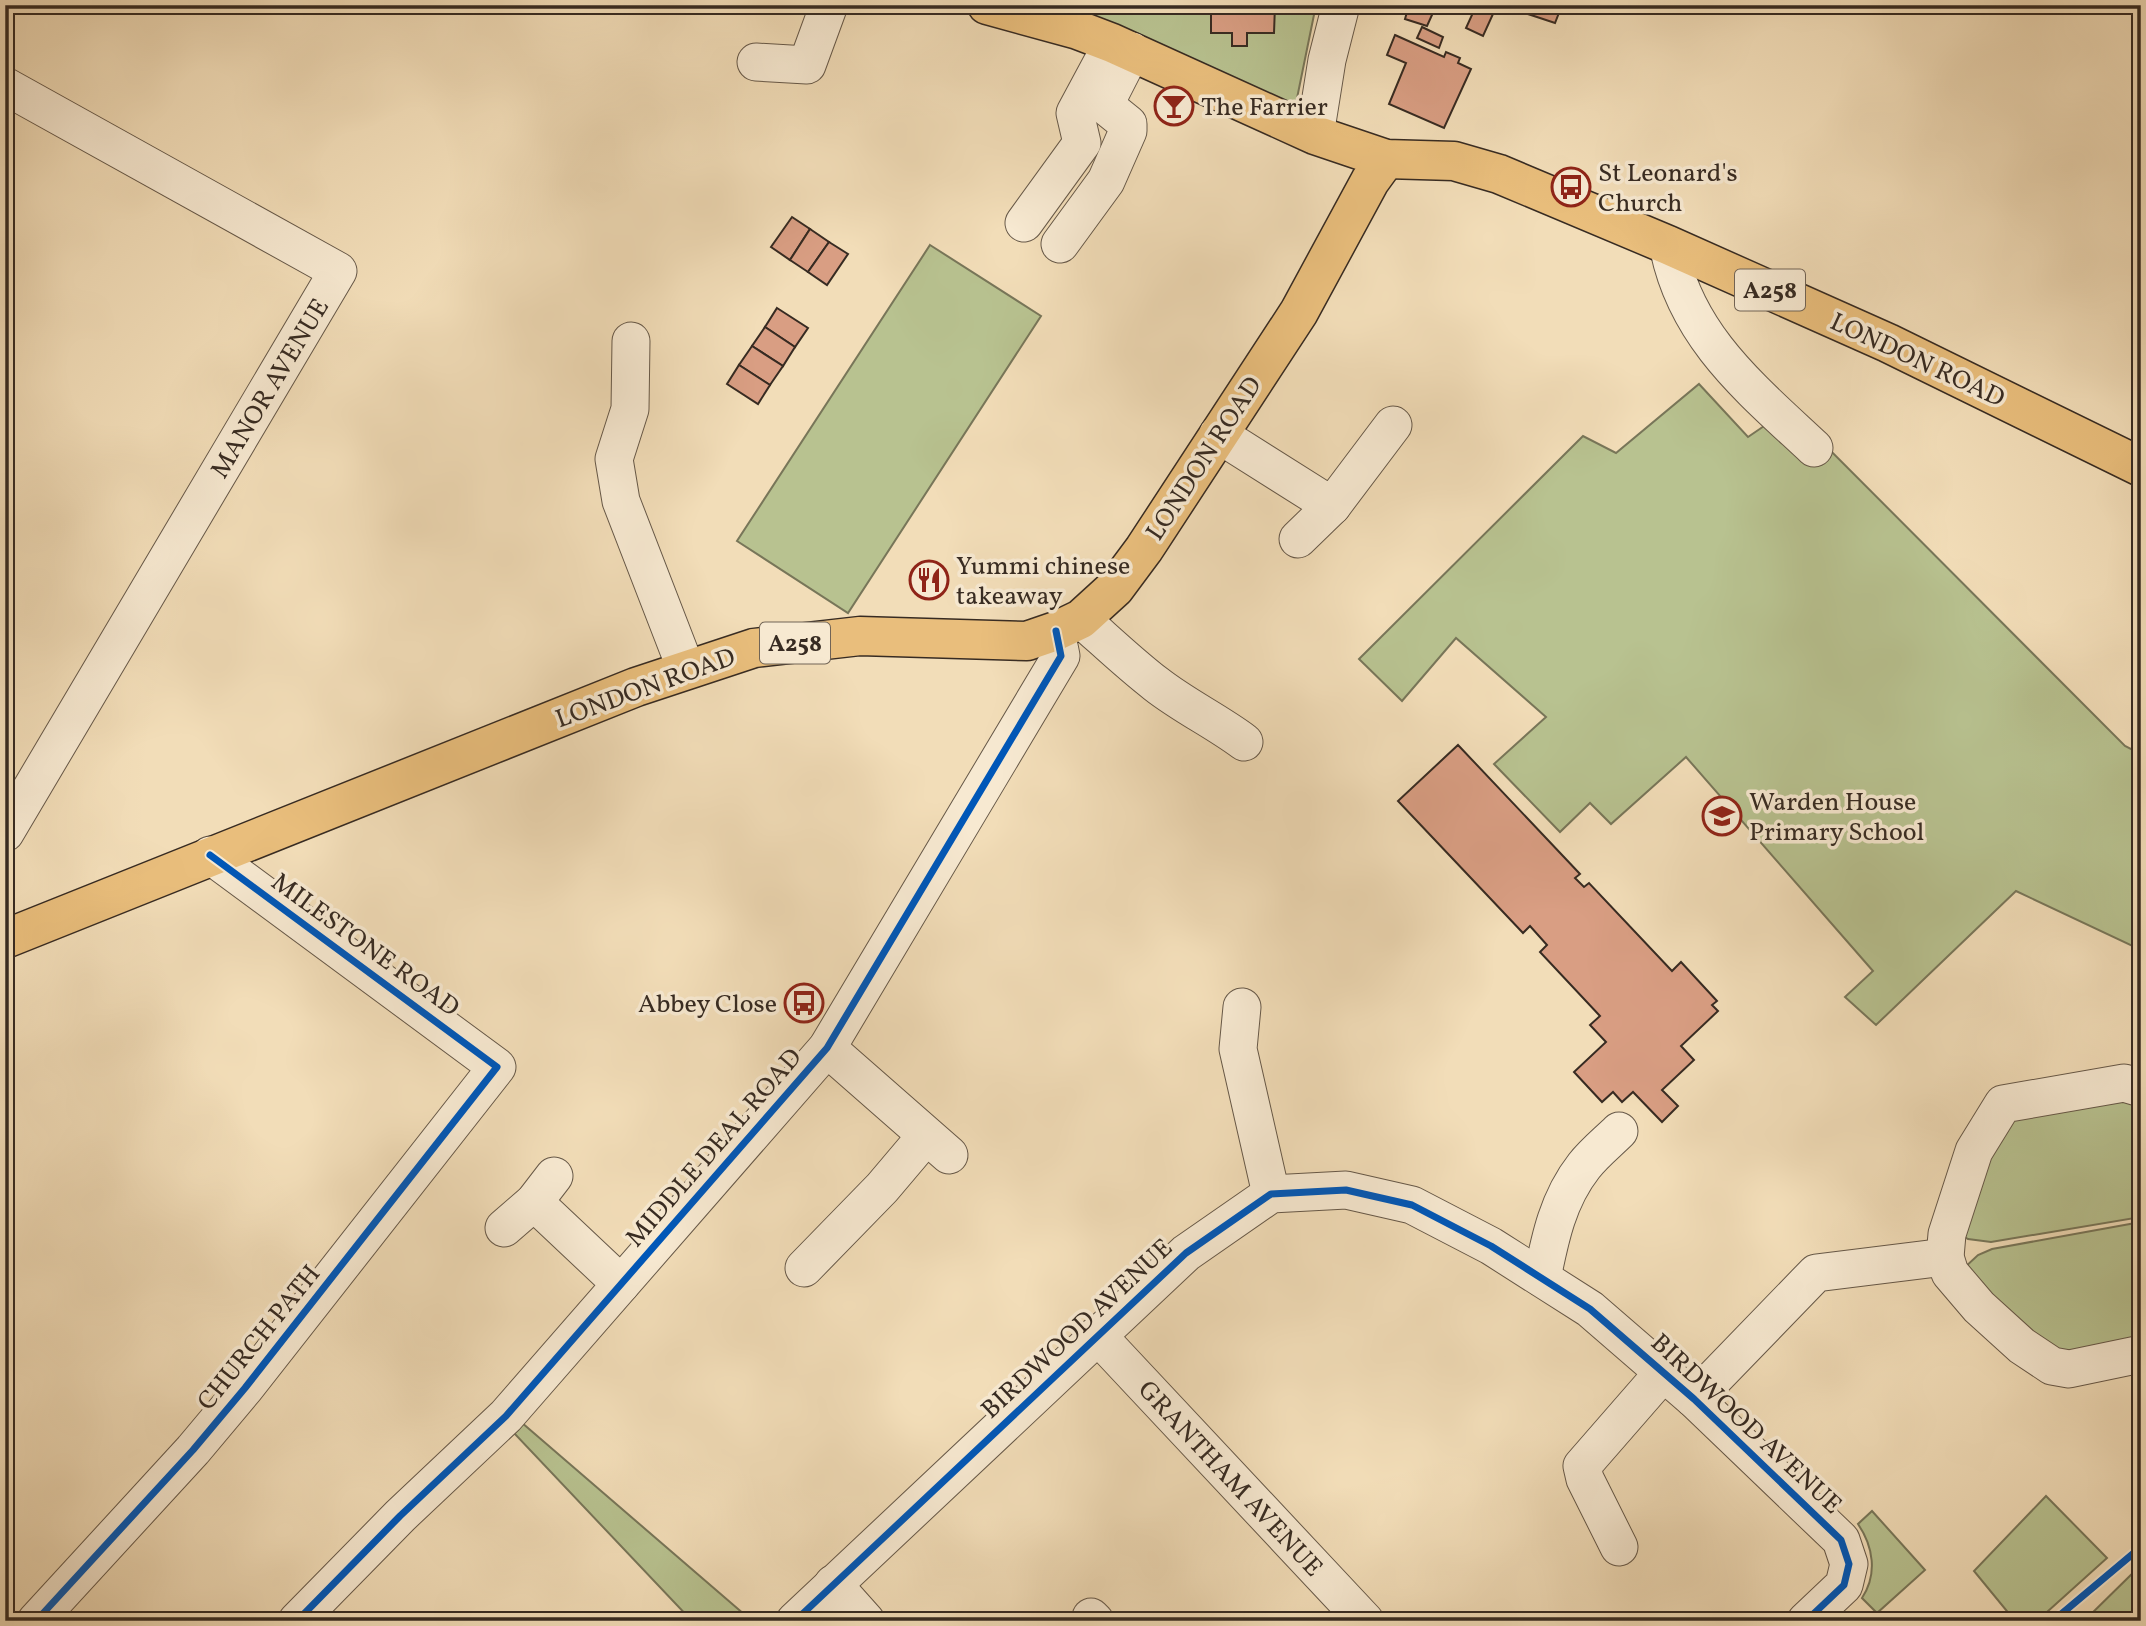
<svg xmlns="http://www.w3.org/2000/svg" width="2146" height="1626" font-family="Vollkorn,serif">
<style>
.green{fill:#b8c290;stroke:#787659;stroke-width:2}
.building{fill:#d99e83;stroke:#372b22;stroke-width:2}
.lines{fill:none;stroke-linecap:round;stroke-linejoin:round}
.minor-casing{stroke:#665848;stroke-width:39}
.major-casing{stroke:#372b22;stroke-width:41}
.minor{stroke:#f7e9d1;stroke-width:37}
.major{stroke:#e9be7c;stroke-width:38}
.cycleway-casing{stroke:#f7e9d1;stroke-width:11}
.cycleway{stroke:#0057b8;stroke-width:7}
.labels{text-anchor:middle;stroke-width:7;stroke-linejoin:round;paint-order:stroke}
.shield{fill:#f7e9d1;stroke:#716456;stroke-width:2}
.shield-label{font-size:24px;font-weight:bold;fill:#372b22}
.poi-label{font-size:26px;fill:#372b22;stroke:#f7e9d1;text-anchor:start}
.street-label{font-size:26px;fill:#372b22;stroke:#f7e9d1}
</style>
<rect width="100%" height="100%" fill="#f2ddb8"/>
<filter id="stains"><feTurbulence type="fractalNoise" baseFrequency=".00286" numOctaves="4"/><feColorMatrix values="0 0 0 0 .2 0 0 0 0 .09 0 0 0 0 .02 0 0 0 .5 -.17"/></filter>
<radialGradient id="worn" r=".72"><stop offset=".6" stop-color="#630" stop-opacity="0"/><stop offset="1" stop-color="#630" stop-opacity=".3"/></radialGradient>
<!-- green -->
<g class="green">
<polygon points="1063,5 1316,5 1295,108 1061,11"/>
<polygon points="930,245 1041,316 848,613 737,541"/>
<polygon points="1699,384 1748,437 1789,409 2125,746 2141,754 2141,950 2016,891 1876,1025 1845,997 1873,971 1686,757 1611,824 1590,803 1560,832 1494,764 1546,717 1456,638 1402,701 1359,659 1583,436 1616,453"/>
<polygon points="2141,1096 2141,1217 1991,1242 1968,1239 1955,1231 2004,1122"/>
<polygon points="2141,1222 2141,1343 2062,1359 1963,1269 1978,1255 1992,1249"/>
<polygon points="521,1422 752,1621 692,1621 513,1432"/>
<polygon points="2046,1496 2107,1558 2037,1621 2015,1621 1974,1571"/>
<path d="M1872,1511L1925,1570L1877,1613L1862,1598C1878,1574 1873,1546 1858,1524Z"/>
<polygon points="2141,1565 2141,1621 2084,1621"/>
</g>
<!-- building -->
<g class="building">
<polygon points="1211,5 1275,5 1274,33 1247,33 1247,46 1232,46 1232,33 1211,33"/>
<polygon points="1409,5 1439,5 1436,6 1427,26 1405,19"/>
<polygon points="1531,5 1562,5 1555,23 1528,14"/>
<polygon points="1476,6 1493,14 1483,36 1466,28"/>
<polygon points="1422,27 1443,37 1439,48 1417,38"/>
<polygon points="1395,35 1444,57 1446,52 1460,58 1458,63 1471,69 1444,128 1389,104 1406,63 1387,55"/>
<polygon points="792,217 810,229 790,260 771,247"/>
<polygon points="810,229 829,242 808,272 790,260"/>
<polygon points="829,242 848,254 827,285 808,272"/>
<polygon points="777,308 808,328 795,347 765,327"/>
<polygon points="765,327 795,347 783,366 752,346"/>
<polygon points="752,346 783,366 770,385 739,365"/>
<polygon points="739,365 770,385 758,404 727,384"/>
<polygon points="1458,745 1580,874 1575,878 1584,887 1589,883 1672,971 1681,962 1717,1001 1712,1005 1718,1011 1681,1046 1694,1060 1662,1090 1678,1106 1662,1122 1633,1092 1622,1102 1613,1092 1602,1102 1574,1072 1606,1042 1590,1025 1600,1016 1540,952 1547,945 1530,926 1523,933 1398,801"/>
</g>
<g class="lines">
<defs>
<g id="minor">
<polyline points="756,62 807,65 829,5"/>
<polyline points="5,86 338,271 5,833"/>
<polyline points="1315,135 1327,60 1341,5"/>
<polyline points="1024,223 1082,143 1075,113 1104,59"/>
<polyline points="1060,244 1106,181 1128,131 1128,124 1107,107 1106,102 1132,51"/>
<path d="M1668,245C1685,336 1750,388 1814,448"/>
<polyline points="631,341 630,409 614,459 621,501 686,669"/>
<polyline points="1218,434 1332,506 1393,425"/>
<polyline points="1298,539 1332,506"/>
<path d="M1081,619C1106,641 1130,664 1156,684C1184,706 1216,721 1244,742"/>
<polyline points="1242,1007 1238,1049 1271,1194"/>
<polyline points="827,1048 949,1155"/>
<polyline points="2141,1088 2124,1083 2003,1104 1974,1151 1947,1234 1945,1257 1950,1273 1979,1307 2022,1346 2052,1366 2069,1369 2141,1354"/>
<polyline points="534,1202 621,1284"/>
<polyline points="504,1228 534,1202 554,1176"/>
<polyline points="804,1268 882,1188 926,1136"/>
<path d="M1542,1278C1550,1238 1558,1199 1584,1166C1594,1153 1608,1142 1619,1131"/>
<polyline points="1097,1335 1365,1621"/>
<polyline points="1694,1399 1816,1273 1945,1257"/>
<polyline points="1619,1547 1585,1479 1582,1466 1663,1373"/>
<polyline points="833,1584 866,1621"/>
<polyline points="1091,1617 1095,1621"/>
<polyline points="36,1621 193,1450 245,1388 497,1067 210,855"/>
<polyline points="297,1621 400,1516 506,1416 827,1048 1061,656 1056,631"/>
<polyline points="795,1621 1186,1253 1271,1194 1346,1190 1412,1205 1491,1246 1590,1309 1694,1399 1841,1540 1849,1564 1844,1585 1806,1621"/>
</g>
<g id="major">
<polyline points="987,5 1078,30 1112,43 1315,135 1386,159 1454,161 1499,174 1668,245 1888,343 2141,467"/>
<polyline points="5,939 636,687 754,648 860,636 1027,641 1056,631 1081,619 1115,588 1144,549 1299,312 1370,181 1386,159"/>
</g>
</defs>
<!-- minor casing -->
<use href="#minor" class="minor-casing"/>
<!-- major casing -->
<use href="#major" class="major-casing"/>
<!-- minor -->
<use href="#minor" class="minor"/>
<!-- major -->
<use href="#major" class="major"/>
<defs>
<g id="cycleway">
<polyline points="36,1621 193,1450 245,1388 497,1067 210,855"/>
<polyline points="297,1621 400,1516 506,1416 827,1048 1061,656 1056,631"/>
<polyline points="795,1621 1186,1253 1271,1194 1346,1190 1412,1205 1491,1246 1590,1309 1694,1399 1841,1540 1849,1564 1844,1585 1806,1621"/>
<polyline points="2053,1621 2141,1547"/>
</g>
</defs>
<!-- cycleway casing -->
<use href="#cycleway" class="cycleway-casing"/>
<!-- cycleway -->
<use href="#cycleway" class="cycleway"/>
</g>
<!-- icons -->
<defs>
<symbol id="bar-ring" viewBox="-11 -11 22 22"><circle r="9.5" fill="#f7e9d1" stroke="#8f2418" stroke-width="1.5"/><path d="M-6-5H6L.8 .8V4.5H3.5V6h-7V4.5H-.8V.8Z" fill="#8f2418"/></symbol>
<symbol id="bus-ring" viewBox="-11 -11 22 22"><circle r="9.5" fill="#f7e9d1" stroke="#8f2418" stroke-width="1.5"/><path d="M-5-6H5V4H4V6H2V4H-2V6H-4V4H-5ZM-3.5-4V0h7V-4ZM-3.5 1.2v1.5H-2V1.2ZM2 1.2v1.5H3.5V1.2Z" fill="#8f2418"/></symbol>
<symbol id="restaurant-ring" viewBox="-11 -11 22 22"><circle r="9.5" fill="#f7e9d1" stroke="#8f2418" stroke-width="1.5"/><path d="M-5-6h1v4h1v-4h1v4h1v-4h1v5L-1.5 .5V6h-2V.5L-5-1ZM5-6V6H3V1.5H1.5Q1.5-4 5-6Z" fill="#8f2418"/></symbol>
<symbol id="school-ring" viewBox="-11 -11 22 22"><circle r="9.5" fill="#f7e9d1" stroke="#8f2418" stroke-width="1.5"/><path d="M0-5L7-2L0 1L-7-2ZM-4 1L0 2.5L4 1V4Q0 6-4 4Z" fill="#8f2418"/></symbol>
</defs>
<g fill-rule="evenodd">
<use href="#bar-ring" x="1152" y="84" width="44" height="44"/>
<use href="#bus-ring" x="1549" y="165" width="44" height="44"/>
<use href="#restaurant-ring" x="907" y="558" width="44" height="44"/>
<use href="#school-ring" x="1700" y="794" width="44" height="44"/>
<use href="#bus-ring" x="782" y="981" width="44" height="44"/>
</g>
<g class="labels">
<!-- shield labels -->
<g class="shield">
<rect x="1735" y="269.5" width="70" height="41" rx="5"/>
<rect x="760" y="622.5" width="70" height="41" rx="5"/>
</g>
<g class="shield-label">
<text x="1770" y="298">A258</text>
<text x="795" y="651">A258</text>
</g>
<!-- poi labels -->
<g class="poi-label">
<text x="1201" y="115">The Farrier</text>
<text x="1598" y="181">St Leonard's<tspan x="1598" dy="30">Church</tspan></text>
<text x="956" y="574">Yummi chinese<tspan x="956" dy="30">takeaway</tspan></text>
<text x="1749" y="810">Warden House<tspan x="1749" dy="30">Primary School</tspan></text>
<text x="777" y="1012" text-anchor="end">Abbey Close</text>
</g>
<!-- street labels -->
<g class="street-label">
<text transform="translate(1918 359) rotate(25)" y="9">LONDON ROAD</text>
<text transform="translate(269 388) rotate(-59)" y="9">MANOR AVENUE</text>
<text transform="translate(1203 458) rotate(-57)" y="9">LONDON ROAD</text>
<text transform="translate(645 687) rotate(-20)" y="9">LONDON ROAD</text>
<text transform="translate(366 944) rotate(36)" y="9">MILESTONE ROAD</text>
<text transform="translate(713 1147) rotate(-49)" y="9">MIDDLE DEAL ROAD</text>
<text transform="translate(1076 1328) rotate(-43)" y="9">BIRDWOOD AVENUE</text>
<text transform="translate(258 1337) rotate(-51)" y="9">CHURCH PATH</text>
<text transform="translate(1747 1423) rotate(43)" y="9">BIRDWOOD AVENUE</text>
<text transform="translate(1231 1478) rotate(47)" y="9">GRANTHAM AVENUE</text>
</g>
</g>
<!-- margin -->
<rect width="2146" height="1626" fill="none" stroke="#f2ddb8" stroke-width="28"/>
<rect x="7" y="7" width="2132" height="1612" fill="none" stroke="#372b22" stroke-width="3.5"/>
<rect x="14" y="14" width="2118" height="1598" fill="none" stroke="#372b22" stroke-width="2"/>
<rect width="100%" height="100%" filter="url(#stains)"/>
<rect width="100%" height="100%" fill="url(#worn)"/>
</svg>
